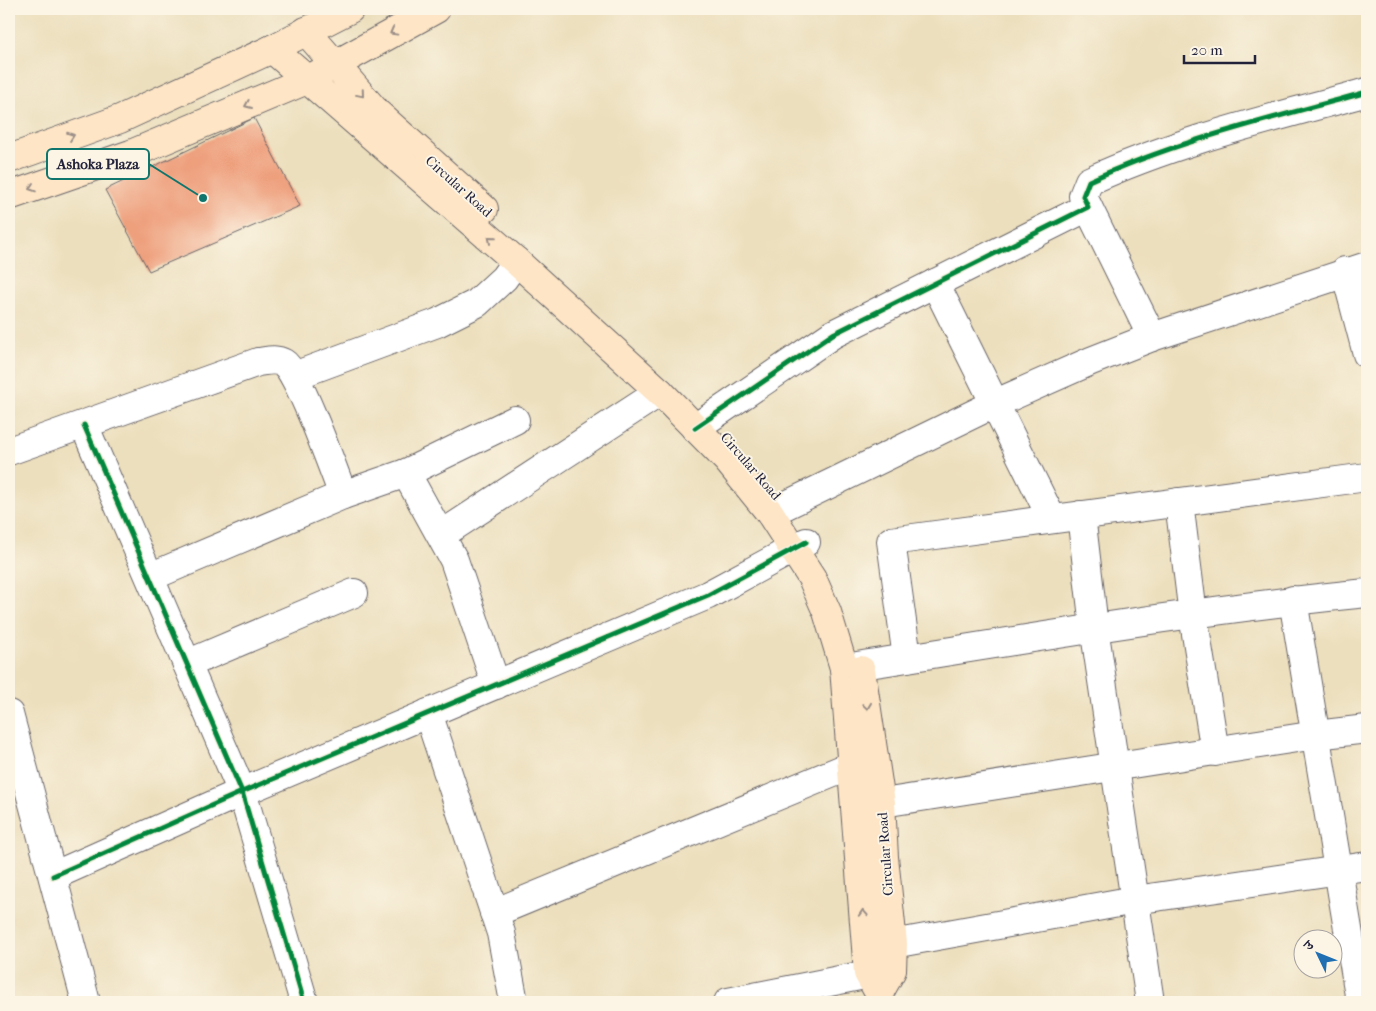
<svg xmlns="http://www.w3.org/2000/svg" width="1376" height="1011" font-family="'IM FELL French Canon','Noto Serif Devanagari',serif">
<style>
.building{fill:#ee9f7c}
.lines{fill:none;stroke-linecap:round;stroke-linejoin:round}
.street-casing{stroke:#696468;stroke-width:30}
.secondary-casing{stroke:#696468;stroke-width:30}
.street{stroke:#fff;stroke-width:28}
.secondary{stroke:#fde5c5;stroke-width:28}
.cycleway-casing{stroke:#fcf5e5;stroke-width:8}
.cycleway{stroke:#00873e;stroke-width:5}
.oneway{stroke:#9a8d87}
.labels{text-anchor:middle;stroke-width:4;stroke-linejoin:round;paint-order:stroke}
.street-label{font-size:14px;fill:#22223b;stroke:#fcf5e5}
.leader{fill:none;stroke:#0f766e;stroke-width:2}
.callout-dot{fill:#0f766e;stroke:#fcf5e5;stroke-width:2}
.callout{fill:#fcf5e5;stroke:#0f766e;stroke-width:2}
.callout-label{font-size:15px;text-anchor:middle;font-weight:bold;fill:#22223b}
</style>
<rect width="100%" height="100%" fill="#fcf5e5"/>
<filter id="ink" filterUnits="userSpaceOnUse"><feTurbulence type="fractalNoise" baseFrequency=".02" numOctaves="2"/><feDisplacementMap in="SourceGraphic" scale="10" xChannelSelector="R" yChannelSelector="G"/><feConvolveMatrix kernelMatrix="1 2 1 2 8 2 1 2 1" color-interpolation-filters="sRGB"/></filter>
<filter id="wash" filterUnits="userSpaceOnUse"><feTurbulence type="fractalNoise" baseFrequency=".0096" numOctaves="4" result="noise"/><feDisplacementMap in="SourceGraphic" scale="20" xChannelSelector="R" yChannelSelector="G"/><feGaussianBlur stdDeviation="1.12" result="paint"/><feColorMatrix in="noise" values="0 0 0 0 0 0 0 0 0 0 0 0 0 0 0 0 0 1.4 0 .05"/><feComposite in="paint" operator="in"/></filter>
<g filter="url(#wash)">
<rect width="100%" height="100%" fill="#ecdfbd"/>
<g id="blocks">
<!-- building -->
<polygon class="building" points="254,118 300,206 149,271 105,190"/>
</g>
</g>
<g filter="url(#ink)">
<use href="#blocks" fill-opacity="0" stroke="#696468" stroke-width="1"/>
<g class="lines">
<defs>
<g id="street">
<polyline points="1088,207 1152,337"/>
<polyline points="1345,271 1367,354"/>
<polyline points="935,283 1052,519"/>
<polyline points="294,376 437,323 477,303 504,278 516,261"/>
<polyline points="84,425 242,792 304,1002"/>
<path d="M695,428L833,334L1088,207L1083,196L1089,181C1178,140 1274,118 1367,92"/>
<path d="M9,451L258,362C267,361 275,358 284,363C298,371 335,474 343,495"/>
<polyline points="406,473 454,560 496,685"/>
<polyline points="1179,502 1193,615 1215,752"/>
<polyline points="770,513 994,404 1091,361 1152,337 1367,266"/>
<polyline points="1081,515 1094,627 1150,1002"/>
<polyline points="441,535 660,392"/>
<polyline points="150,577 343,495 406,473 515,420"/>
<polyline points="1293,600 1360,1001"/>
<polyline points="907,658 891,541 1367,477"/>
<polyline points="187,664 354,593"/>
<path d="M844,668C1018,641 1192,610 1367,593"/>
<polyline points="428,713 501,933 514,1002"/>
<polyline points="9,714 86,1002"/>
<polyline points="857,807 1316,735 1367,729"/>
<polyline points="53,876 242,792 708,595 806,542"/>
<polyline points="494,913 872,757"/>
<polyline points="869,945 893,944 1135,900 1367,866"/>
<polyline points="728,1002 890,970"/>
</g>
<g id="secondary">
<polyline points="306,31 377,113 484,209"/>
<polyline points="272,49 516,261 660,392 727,460 770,513 793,549 812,578 827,612 844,668 868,973 879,993 880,1002"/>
<polyline points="9,159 120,119 272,49 350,9"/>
<polyline points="9,196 131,154 309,79 436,9"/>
<polyline points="861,670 881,803 884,857 893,944 892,970 879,993"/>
</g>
</defs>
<!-- street casing -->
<use href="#street" class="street-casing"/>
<!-- secondary casing -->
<use href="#secondary" class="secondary-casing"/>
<!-- street -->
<use href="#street" class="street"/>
<!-- secondary -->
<use href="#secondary" class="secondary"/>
<defs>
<g id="cycleway">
<polyline points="84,425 242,792 304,1002"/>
<path d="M695,428L833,334L1088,207L1083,196L1089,181C1178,140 1274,118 1367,92"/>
<polyline points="53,876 242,792 708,595 806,542"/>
</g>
</defs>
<!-- cycleway casing -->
<use href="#cycleway" class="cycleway-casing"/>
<!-- cycleway -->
<use href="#cycleway" class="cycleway"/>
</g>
<!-- one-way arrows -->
<defs><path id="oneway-chevron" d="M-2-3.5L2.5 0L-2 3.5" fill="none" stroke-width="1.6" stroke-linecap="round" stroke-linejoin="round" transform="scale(1.25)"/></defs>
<g class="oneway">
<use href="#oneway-chevron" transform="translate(393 32) rotate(151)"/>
<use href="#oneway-chevron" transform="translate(361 94) rotate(50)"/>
<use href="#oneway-chevron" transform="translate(248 105) rotate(157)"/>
<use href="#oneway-chevron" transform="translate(71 136) rotate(-20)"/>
<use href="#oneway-chevron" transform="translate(32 188) rotate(161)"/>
<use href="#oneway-chevron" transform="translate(491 239) rotate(-139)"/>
<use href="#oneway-chevron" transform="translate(867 706) rotate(82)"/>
<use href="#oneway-chevron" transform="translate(863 913) rotate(-94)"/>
</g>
</g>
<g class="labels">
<!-- street labels -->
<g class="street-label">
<text transform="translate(459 186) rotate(42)" y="5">Circular Road</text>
<text transform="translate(751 466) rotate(49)" y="5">Circular Road</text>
<text transform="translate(885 854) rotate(-94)" y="5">Circular Road</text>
</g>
</g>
<!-- callouts -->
<path class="leader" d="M203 198L149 164"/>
<circle class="callout-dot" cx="203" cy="198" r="5"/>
<rect class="callout" x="47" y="149" width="102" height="30" rx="5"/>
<g class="callout-label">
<text x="98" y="169">Ashoka Plaza</text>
</g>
<!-- margin -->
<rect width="1376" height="1011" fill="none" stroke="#fcf5e5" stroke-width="30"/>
<!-- north arrow -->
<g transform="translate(1318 954) rotate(313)"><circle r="24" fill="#fcf5e5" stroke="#a5a1a1"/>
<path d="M0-4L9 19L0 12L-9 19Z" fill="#1f6fb2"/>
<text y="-8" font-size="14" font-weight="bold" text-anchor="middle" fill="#22223b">उ</text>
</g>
<!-- scale -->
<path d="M1184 55v8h71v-8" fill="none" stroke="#22223b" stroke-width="2.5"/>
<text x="1191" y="55" font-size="15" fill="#22223b" stroke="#fcf5e5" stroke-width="4" paint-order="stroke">20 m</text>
</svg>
